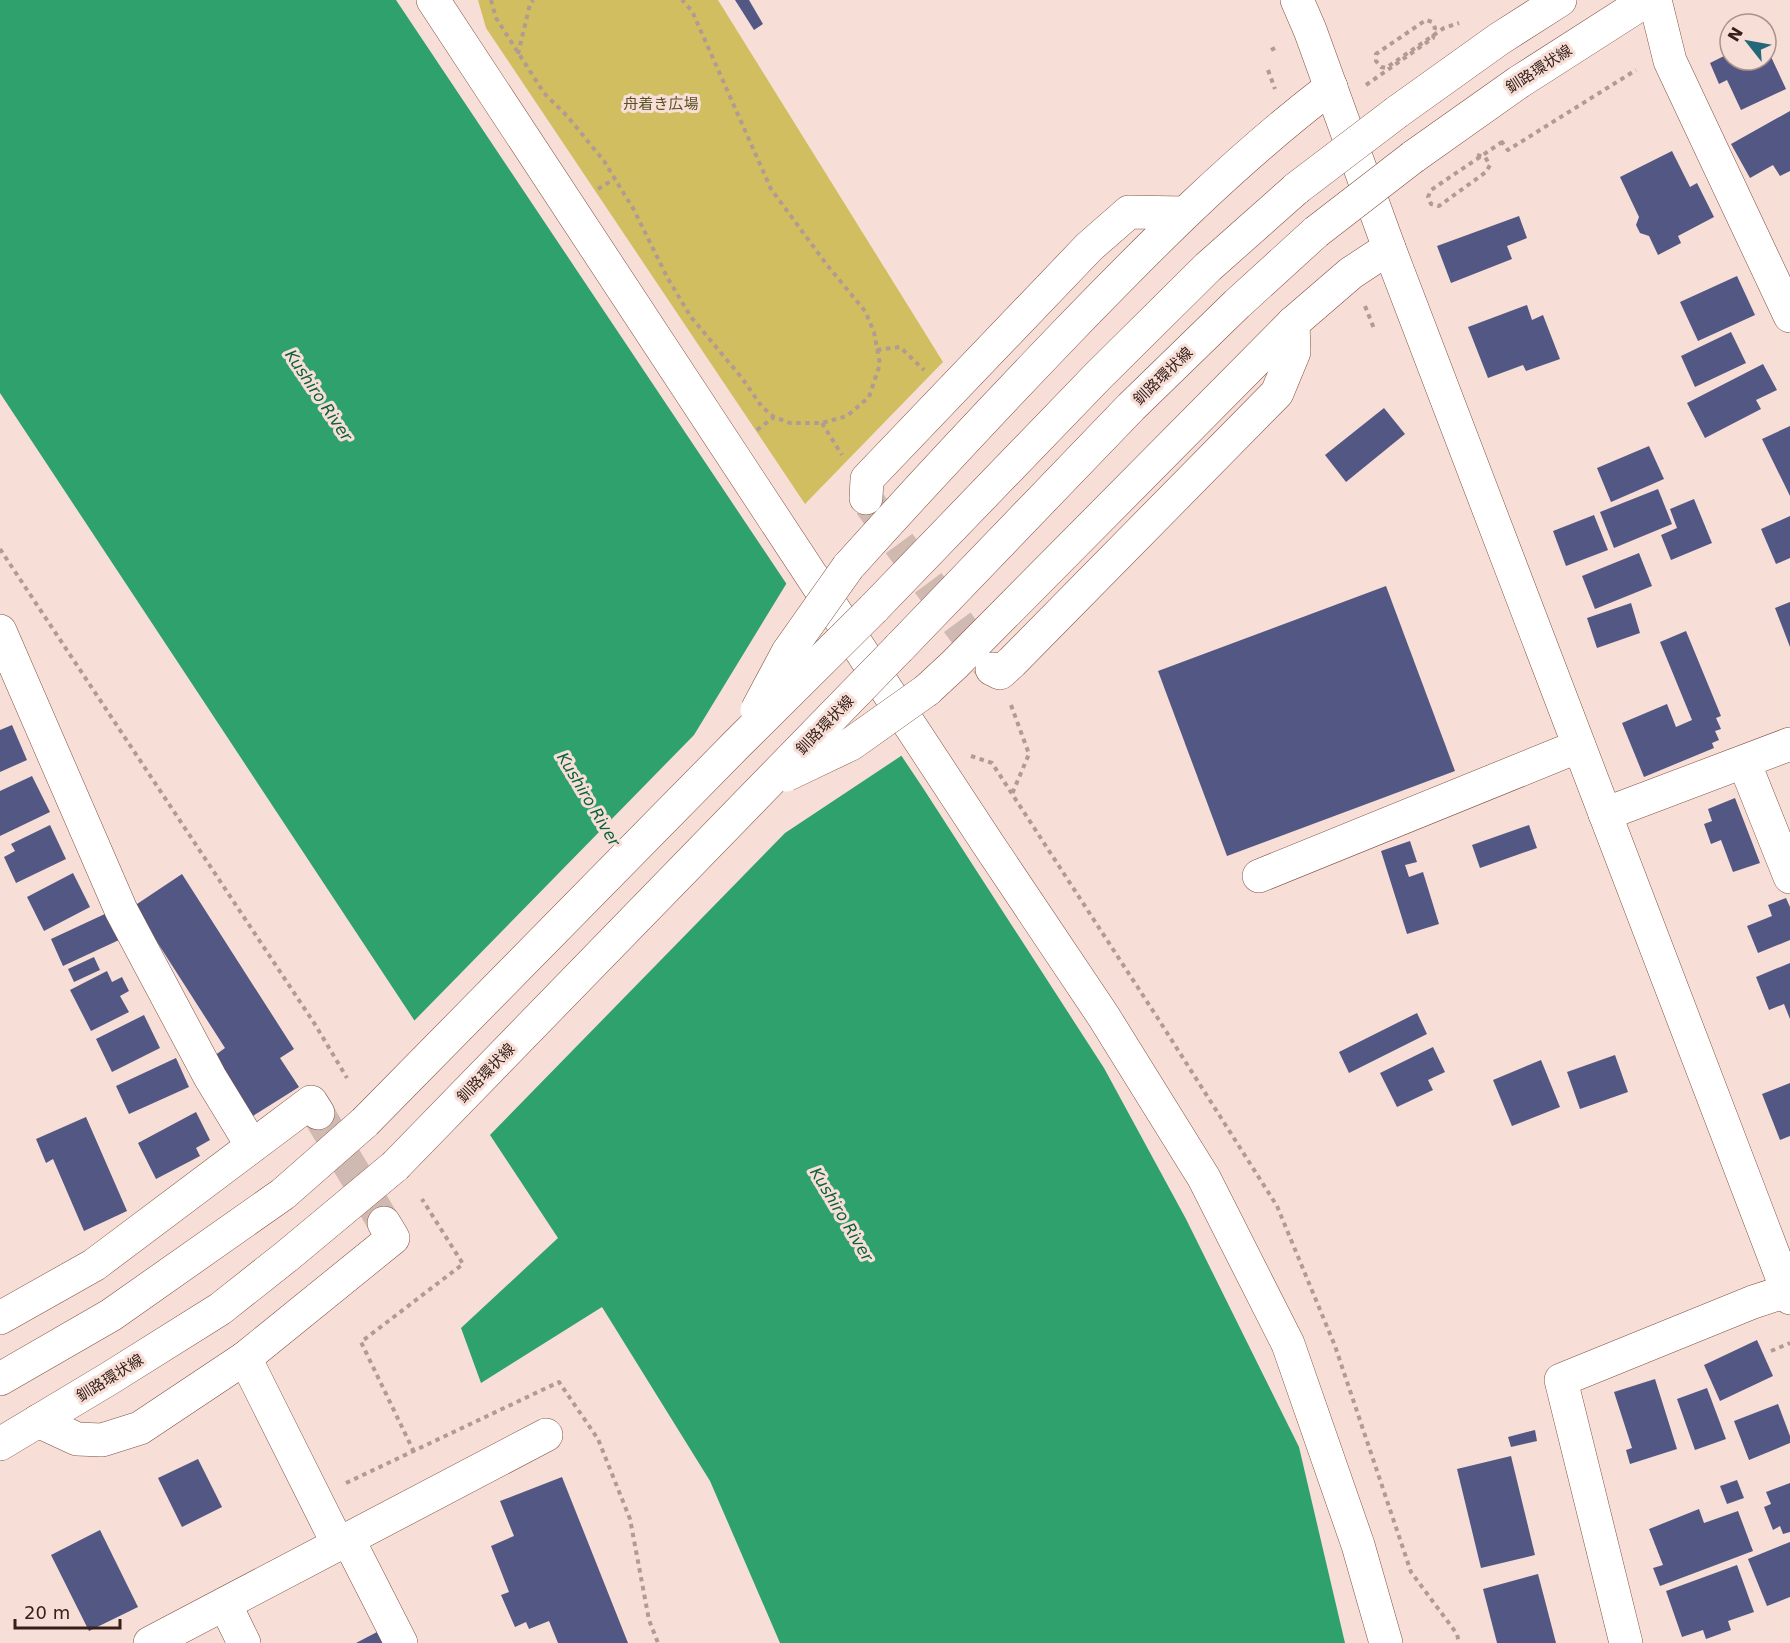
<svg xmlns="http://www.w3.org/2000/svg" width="1790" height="1643" font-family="'DejaVu Sans','Noto Sans JP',sans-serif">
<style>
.green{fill:#d0be61}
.water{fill:#2fa16d}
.pier{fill:#f7dfd7}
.building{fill:#535783}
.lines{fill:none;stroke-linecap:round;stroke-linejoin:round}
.minor-tunnel{stroke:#d0b9b1;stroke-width:33;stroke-dasharray:33 16;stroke-linecap:butt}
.minor-casing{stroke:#815040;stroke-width:34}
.path{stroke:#b29b93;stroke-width:4;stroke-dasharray:4.5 4.5;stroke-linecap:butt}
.minor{stroke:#fff;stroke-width:33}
.minor-bridge-casing{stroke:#815040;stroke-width:34;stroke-linecap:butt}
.minor-bridge{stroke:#fff;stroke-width:33}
.labels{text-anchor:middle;stroke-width:6;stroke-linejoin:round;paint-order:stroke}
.street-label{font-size:15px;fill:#362019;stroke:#f7dfd7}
.park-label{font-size:15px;fill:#595125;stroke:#f7dfd7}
.water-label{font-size:16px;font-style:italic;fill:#0b603d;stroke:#f7dfd7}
</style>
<rect width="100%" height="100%" fill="#f7dfd7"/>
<!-- green -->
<polygon class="green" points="478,0 718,0 943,362 805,504 486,28"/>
<!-- water -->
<polygon class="water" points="0,0 396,0 923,788 1104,1068 1186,1219 1299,1447 1345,1643 780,1643 710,1481 602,1307 481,1383 461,1328 558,1238 0,393"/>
<!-- pier -->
<polygon class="pier" points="788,581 904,754 785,833 488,1137 412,1023 694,735"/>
<!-- building -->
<g class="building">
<polygon points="735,0 749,0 763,24 754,30"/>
<polygon points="1766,46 1786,89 1741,110 1727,80 1719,84 1710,63 1730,53 1730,60 1766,60"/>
<polygon points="1790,111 1790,171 1780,176 1773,165 1750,178 1731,144"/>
<polygon points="1672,151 1690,187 1697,183 1714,217 1678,236 1681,243 1658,255 1649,236 1640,233 1636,225 1639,217 1620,177"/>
<polygon points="1519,216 1527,238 1507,246 1512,259 1451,283 1437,246"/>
<polygon points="1737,276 1755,315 1698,341 1680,302"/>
<polygon points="1527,305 1532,320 1543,315 1560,359 1526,371 1523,365 1488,378 1468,327"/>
<polygon points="1731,332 1746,363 1695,387 1681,356"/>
<polygon points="1763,364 1777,390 1756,400 1761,409 1705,438 1687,403"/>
<polygon points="1384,408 1405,434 1346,482 1325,455"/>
<polygon points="1790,426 1790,496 1762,439"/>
<polygon points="1649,446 1664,479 1611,502 1597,468"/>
<polygon points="1658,489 1672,524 1614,548 1600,512"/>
<polygon points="1694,499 1712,543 1671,560 1661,535 1677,528 1670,509"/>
<polygon points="1594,515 1608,550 1566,566 1553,531"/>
<polygon points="1790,516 1790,558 1776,564 1761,529"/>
<polygon points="1639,553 1652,586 1595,609 1582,576"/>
<polygon points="1386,586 1455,771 1227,856 1158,671"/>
<polygon points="1790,602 1790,647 1775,608"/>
<polygon points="1631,603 1640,633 1597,648 1587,618"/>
<polygon points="1686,631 1721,716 1716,718 1721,729 1715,731 1719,740 1712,743 1714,748 1644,777 1622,723 1667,704 1676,727 1692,720 1660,642"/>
<polygon points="12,725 27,760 0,772 0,730"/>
<polygon points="32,776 50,812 0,836 0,791"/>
<polygon points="1735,798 1760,863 1733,872 1721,840 1711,844 1704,824 1712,821 1708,809"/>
<polygon points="50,825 66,859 16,883 4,857 15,851 11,844"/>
<polygon points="1529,825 1537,848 1480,868 1472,845"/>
<polygon points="1410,841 1417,862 1405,865 1409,877 1423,872 1439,924 1407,934 1381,851"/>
<polygon points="73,873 90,907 44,931 27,897"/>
<polygon points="182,874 294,1049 280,1058 299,1087 253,1116 214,1056 225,1048 134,906"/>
<polygon points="1786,898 1790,907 1790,940 1758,953 1747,926 1772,916 1768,905"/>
<polygon points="107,913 119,940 63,966 51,939"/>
<polygon points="94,957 100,970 74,982 68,969"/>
<polygon points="1790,963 1790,1019 1784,1004 1769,1010 1756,977"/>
<polygon points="107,971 112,982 122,977 129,991 120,996 129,1012 91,1031 70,990"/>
<polygon points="1417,1013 1427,1034 1349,1073 1339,1052"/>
<polygon points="144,1015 160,1048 112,1072 96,1039"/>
<polygon points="1433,1047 1445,1072 1428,1080 1433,1090 1397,1107 1380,1073"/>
<polygon points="1615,1055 1628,1092 1580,1109 1567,1072"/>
<polygon points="176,1058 189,1087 129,1114 116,1086"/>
<polygon points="1541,1060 1560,1107 1512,1126 1493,1080"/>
<polygon points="1790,1083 1790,1136 1780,1140 1762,1094"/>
<polygon points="196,1112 210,1140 196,1148 200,1156 156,1179 138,1143"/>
<polygon points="86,1117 127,1211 84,1231 53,1159 46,1163 36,1139"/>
<polygon points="1757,1340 1773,1376 1720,1401 1704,1365"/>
<polygon points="1655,1379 1677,1449 1630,1464 1626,1450 1632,1448 1614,1392"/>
<polygon points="1707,1388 1726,1439 1695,1450 1677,1399"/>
<polygon points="1778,1404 1790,1436 1790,1443 1749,1460 1734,1421"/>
<polygon points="1535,1430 1537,1441 1511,1447 1508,1437"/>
<polygon points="1511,1456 1535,1555 1481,1568 1457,1469"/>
<polygon points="198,1459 222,1507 182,1527 158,1478"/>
<polygon points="562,1477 628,1643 558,1643 549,1621 529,1629 526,1622 515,1627 501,1595 509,1592 491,1546 514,1536 500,1501"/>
<polygon points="1737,1480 1744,1498 1727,1504 1720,1486"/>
<polygon points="1790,1483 1790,1532 1783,1534 1780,1526 1773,1530 1764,1507 1771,1504 1766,1492"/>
<polygon points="1699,1509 1704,1523 1738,1511 1753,1551 1660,1586 1653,1568 1663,1565 1649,1529"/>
<polygon points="100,1530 138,1607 89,1631 51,1555"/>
<polygon points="1790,1542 1790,1597 1767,1606 1748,1559"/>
<polygon points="1737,1565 1754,1612 1728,1621 1731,1630 1706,1639 1703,1630 1682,1637 1666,1591"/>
<polygon points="1538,1574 1556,1643 1497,1643 1483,1589"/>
<polygon points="379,1631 386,1643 356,1643"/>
</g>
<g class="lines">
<!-- minor-tunnel -->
<g class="minor-tunnel">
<polyline points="870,504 991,668"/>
<polyline points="318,1113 384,1223"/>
</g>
<defs>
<g id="minor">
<polyline points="433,0 988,844 1104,1017 1204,1178 1288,1344 1358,1545 1386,1643"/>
<polyline points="1297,0 1310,30 1389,248 1790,1298"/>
<polyline points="1655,0 1670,61 1790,316"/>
<polyline points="1397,112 1499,39 1560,0"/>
<polyline points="1413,157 1519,82 1647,0"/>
<polyline points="866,498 867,479 1089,247 1129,212 1184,213"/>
<path d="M848,567C919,488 991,411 1065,334C1149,247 1234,161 1331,87"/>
<polyline points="873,609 1098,376 1208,267 1297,188"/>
<polyline points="0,631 121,910 210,1077 252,1146"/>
<polyline points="899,648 1131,407 1237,304 1316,232"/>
<polyline points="992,669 1000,673 1012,662 1277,393 1294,352 1293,323"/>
<polyline points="927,690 954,665 1293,323 1351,273 1389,248"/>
<polyline points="1744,762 1790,877"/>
<polyline points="1605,814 1790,744"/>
<polyline points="1259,876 1579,746"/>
<polyline points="0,1318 94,1265 311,1102 318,1113"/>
<polyline points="245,1358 338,1544"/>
<polyline points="0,1379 111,1315 283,1194 365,1122"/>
<polyline points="38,1421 77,1439 102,1440 140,1428 245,1358 393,1238 384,1223"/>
<polyline points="0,1444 110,1378 220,1309 287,1256 395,1166"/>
<polyline points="348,1539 401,1643"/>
<polyline points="225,1604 244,1643"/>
<polyline points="150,1643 546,1435"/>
<polyline points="1626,1643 1561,1380 1753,1302 1790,1290"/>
</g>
</defs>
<!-- minor casing -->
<use href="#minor" class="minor-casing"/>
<!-- path -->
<g class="path">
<polyline points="491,0 496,18 544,93 568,117 604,161 634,210 667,277 691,317 742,378 762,407 774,417 790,423 822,423 847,416 869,397 880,364 874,332 865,311 827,265 771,189 692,11 682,0"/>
<polyline points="1271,50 1279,46"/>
<polyline points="518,54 530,4 533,0"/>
<polyline points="1268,70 1275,89"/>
<polyline points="1366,85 1433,38 1435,28 1432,22 1426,20 1376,54 1376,61 1381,67 1386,68 1444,28 1459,23"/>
<polyline points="1501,141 1508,150 1636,70"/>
<polyline points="1477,155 1485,157 1490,165 1486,172 1439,206 1431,204 1428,197 1431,190 1502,142"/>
<polyline points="598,189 614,179"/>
<polyline points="1365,306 1375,331"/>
<polyline points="877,350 900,347 924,370"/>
<polyline points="822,423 842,455"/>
<polyline points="757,430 774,417"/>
<polyline points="0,549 316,1026 347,1078"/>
<polyline points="1011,705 1029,754 1012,794"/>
<polyline points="971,756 992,763 1157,1017 1277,1206 1335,1346 1411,1572 1457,1634 1459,1643"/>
<polyline points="1771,1351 1790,1343"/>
<polyline points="414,1452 361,1342 463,1264 422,1199"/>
<polyline points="346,1483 559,1382 598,1439 630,1519 649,1620 658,1643"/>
</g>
<!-- minor -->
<use href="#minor" class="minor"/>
<defs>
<g id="minor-bridge">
<polyline points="1297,188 1397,112"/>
<polyline points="1316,232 1413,157"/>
<polyline points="757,710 788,652 848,567"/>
<polyline points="786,775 851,744 927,690"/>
<polyline points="365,1122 738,743 873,609"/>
<polyline points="395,1166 899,648"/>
</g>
</defs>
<!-- minor-bridge casing -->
<use href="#minor-bridge" class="minor-bridge-casing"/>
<!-- minor-bridge -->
<use href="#minor-bridge" class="minor-bridge"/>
</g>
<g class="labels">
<!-- street labels -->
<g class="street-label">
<text transform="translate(1539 69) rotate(-33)" y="5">釧路環状線</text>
<text transform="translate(1163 376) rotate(-44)" y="5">釧路環状線</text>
<text transform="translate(825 725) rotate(-46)" y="5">釧路環状線</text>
<text transform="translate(486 1073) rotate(-46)" y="5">釧路環状線</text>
<text transform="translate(110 1378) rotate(-32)" y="5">釧路環状線</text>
</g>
<!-- park labels -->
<g class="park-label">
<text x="661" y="109">舟着き広場</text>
</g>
<!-- water labels -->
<g class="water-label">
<text transform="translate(319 395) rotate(56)" y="6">Kushiro River</text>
<text transform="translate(589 799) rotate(59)" y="6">Kushiro River</text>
<text transform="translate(842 1214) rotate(59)" y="6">Kushiro River</text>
</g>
</g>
<!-- north arrow -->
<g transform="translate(1748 42) rotate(301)"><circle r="28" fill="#f7dfd7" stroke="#aa938b" stroke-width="1.5"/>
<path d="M0-4.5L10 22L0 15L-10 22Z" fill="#236779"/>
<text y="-9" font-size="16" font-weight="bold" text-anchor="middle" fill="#362019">N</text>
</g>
<!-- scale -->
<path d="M15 1619v9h105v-9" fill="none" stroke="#362019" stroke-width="3"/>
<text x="24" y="1619" font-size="18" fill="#362019" stroke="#f7dfd7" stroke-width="4.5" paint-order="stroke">20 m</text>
</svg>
